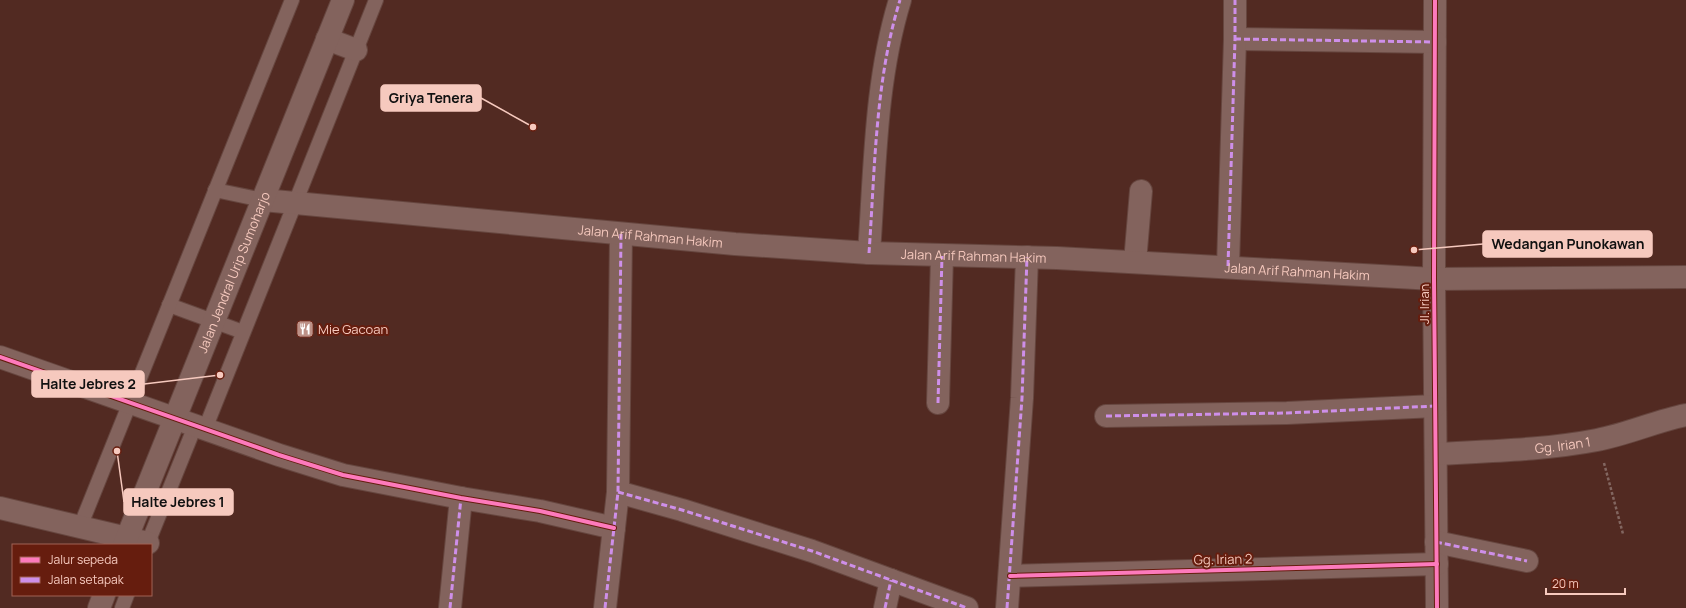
<svg xmlns="http://www.w3.org/2000/svg" width="1686" height="608" font-family="Manrope,sans-serif">
<style>
.lines{fill:none;stroke-linecap:round;stroke-linejoin:round}
.service-casing{stroke:#66463f;stroke-width:16}
.minor-casing{stroke:#66463f;stroke-width:24}
.tertiary-casing{stroke:#66463f;stroke-width:24}
.secondary-casing{stroke:#66463f;stroke-width:24}
.path{stroke:#826660;stroke-width:2.5;stroke-dasharray:3 2;stroke-linecap:butt}
.service{stroke:#83635d;stroke-width:14}
.minor{stroke:#83635d;stroke-width:22}
.tertiary{stroke:#83635d;stroke-width:22}
.secondary{stroke:#83635d;stroke-width:22}
.quiet{stroke:#ce8fe9;stroke-width:3;stroke-dasharray:6 3;stroke-linecap:butt}
.cycleway-casing{stroke:#661d0e;stroke-width:6}
.cycleway{stroke:#fd7abc;stroke-width:4}
.labels{text-anchor:middle;stroke-width:4;stroke-linejoin:round;paint-order:stroke}
.street-label{font-size:13px;fill:#f6c9be;stroke:#661d0e}
.poi-label{font-size:13px;fill:#f6c9be;stroke:#661d0e;text-anchor:start}
.leader{fill:none;stroke:#f6c9be;stroke-width:1.5}
.callout-dot{fill:#f6c9be;stroke:#661d0e;stroke-width:1.5}
.callout{fill:#f6c9be;stroke:#f6c9be;stroke-width:1.5}
.callout-label{font-size:14px;text-anchor:middle;font-weight:bold;fill:#111}
</style>
<rect width="100%" height="100%" fill="#522a22"/>
<g class="lines">
<defs>
<g id="service">
<polyline points="215,190 263,200"/>
<polyline points="169,305 243,332"/>
<polyline points="205,429 376,0"/>
<polyline points="80,527 292,0"/>
<polyline points="147,545 195,426"/>
<polyline points="122,608 127,595"/>
</g>
<g id="minor">
<polyline points="1435,0 1434,279 1437,608"/>
<polyline points="327,39 356,50"/>
<polyline points="1235,39 1435,42"/>
<path d="M869,253C875,169 875,81 900,0"/>
<polyline points="1135,262 1141,191"/>
<polyline points="1228,266 1235,39 1235,0"/>
<polyline points="0,357 279,455 343,475 461,498 540,511 614,528"/>
<polyline points="938,403 942,256"/>
<polyline points="1106,416 1287,413 1435,406"/>
<path id="s1" d="M1436,454C1489,451 1545,450 1597,440C1628,434 1656,421 1686,415"/>
<polyline points="618,492 682,510 812,551 967,608"/>
<polyline points="1436,542 1527,561"/>
<polyline points="1010,576 1437,564"/>
<polyline points="450,608 461,498"/>
<polyline points="605,608 618,492 621,234"/>
<polyline points="885,608 891,580"/>
<polyline points="1007,608 1022,398 1027,257"/>
</g>
<polyline id="tertiary" points="0,508 148,543"/>
<g id="secondary">
<path id="s2" d="M263,200L735,244L869,253L1057,258L1434,279L1686,277"/>
<path id="s3" d="M124,545L343,0"/>
<polyline points="99,608 104,595"/>
</g>
</defs>
<!-- service casing -->
<use href="#service" class="service-casing"/>
<!-- minor casing -->
<use href="#minor" class="minor-casing"/>
<!-- tertiary casing -->
<use href="#tertiary" class="tertiary-casing"/>
<!-- secondary casing -->
<use href="#secondary" class="secondary-casing"/>
<!-- path -->
<polyline class="path" points="1604,463 1623,534"/>
<!-- service -->
<use href="#service" class="service"/>
<!-- minor -->
<use href="#minor" class="minor"/>
<!-- tertiary -->
<use href="#tertiary" class="tertiary"/>
<!-- secondary -->
<use href="#secondary" class="secondary"/>
<!-- quiet -->
<g class="quiet">
<polyline points="1235,39 1435,42"/>
<path d="M869,253C875,169 875,81 900,0"/>
<polyline points="1228,266 1235,39 1235,0"/>
<polyline points="938,403 942,256"/>
<polyline points="1106,416 1287,413 1435,406"/>
<polyline points="618,492 682,510 812,551 967,608"/>
<polyline points="1436,542 1527,561"/>
<polyline points="450,608 461,498"/>
<polyline points="605,608 618,492 621,234"/>
<polyline points="885,608 891,580"/>
<polyline points="1007,608 1022,398 1027,257"/>
</g>
<defs>
<g id="cycleway">
<polyline points="1435,0 1434,279 1437,608"/>
<polyline points="0,357 279,455 343,475 461,498 540,511 614,528"/>
<polyline points="1010,576 1437,564"/>
</g>
</defs>
<!-- cycleway casing -->
<use href="#cycleway" class="cycleway-casing"/>
<!-- cycleway -->
<use href="#cycleway" class="cycleway"/>
</g>
<!-- icons -->
<defs>
<symbol id="restaurant-square" viewBox="-11 -11 22 22"><rect x="-9" y="-9" width="18" height="18" rx="4" fill="#bd9187" stroke="#661d0e"/><path d="M-5-6h1v4h1v-4h1v4h1v-4h1v5L-1.5 .5V6h-2V.5L-5-1ZM5-6V6H3V1.5H1.5Q1.5-4 5-6Z" fill="#fff"/></symbol>
</defs>
<g fill-rule="evenodd">
<use href="#restaurant-square" x="295" y="319" width="20" height="20"/>
</g>
<g class="labels">
<!-- street labels -->
<g class="street-label">
<text dy="5" stroke="none"><textPath href="#s2" startOffset="389">Jalan Arif Rahman Hakim</textPath></text>
<text dy="5" stroke="none"><textPath href="#s2" startOffset="713">Jalan Arif Rahman Hakim</textPath></text>
<text dy="5" stroke="none"><textPath href="#s2" startOffset="1037">Jalan Arif Rahman Hakim</textPath></text>
<text dy="5" stroke="none"><textPath href="#s3" startOffset="294">Jalan Jendral Urip Sumoharjo</textPath></text>
<text transform="translate(1424 304) rotate(-90)" y="5">Jl. Irian</text>
<text dy="5" stroke="none"><textPath href="#s1" startOffset="127">Gg. Irian 1</textPath></text>
<text transform="translate(1223 559) rotate(-1)" y="5">Gg. Irian 2</text>
</g>
<!-- poi labels -->
<g class="poi-label">
<text x="318" y="334">Mie Gacoan</text>
</g>
</g>
<!-- callouts -->
<path class="leader" d="M533 127L481 98M1414 250L1483 244M220 375L144 384M117 451L124 502"/>
<g class="callout-dot">
<circle cx="533" cy="127" r="4"/>
<circle cx="1414" cy="250" r="4"/>
<circle cx="220" cy="375" r="4"/>
<circle cx="117" cy="451" r="4"/>
</g>
<g class="callout">
<rect x="381" y="85" width="100" height="26" rx="4"/>
<rect x="1483" y="231" width="169" height="26" rx="4"/>
<rect x="32" y="371" width="112" height="26" rx="4"/>
<rect x="124" y="489" width="109" height="26" rx="4"/>
</g>
<g class="callout-label">
<text x="431" y="103">Griya Tenera</text>
<text x="1568" y="249">Wedangan Punokawan</text>
<text x="88" y="389">Halte Jebres 2</text>
<text x="178" y="507">Halte Jebres 1</text>
</g>
<!-- legend -->
<rect x="12" y="544" width="140" height="52" fill="#661d0e" stroke="#a06254"/>
<rect x="20" y="557" width="20" height="6" fill="#fd7abc" stroke="#a06254"/>
<text x="48" y="564" font-size="12" fill="#f6c9be">Jalur sepeda</text>
<rect x="20" y="577" width="20" height="6" fill="#ce8fe9" stroke="#a06254"/>
<text x="48" y="584" font-size="12" fill="#f6c9be">Jalan setapak</text>
<!-- scale -->
<path d="M1546 588v6h79v-6" fill="none" stroke="#f6c9be" stroke-width="2"/>
<text x="1552" y="588" font-size="12" fill="#f6c9be" stroke="#661d0e" stroke-width="3" paint-order="stroke">20 m</text>
</svg>
